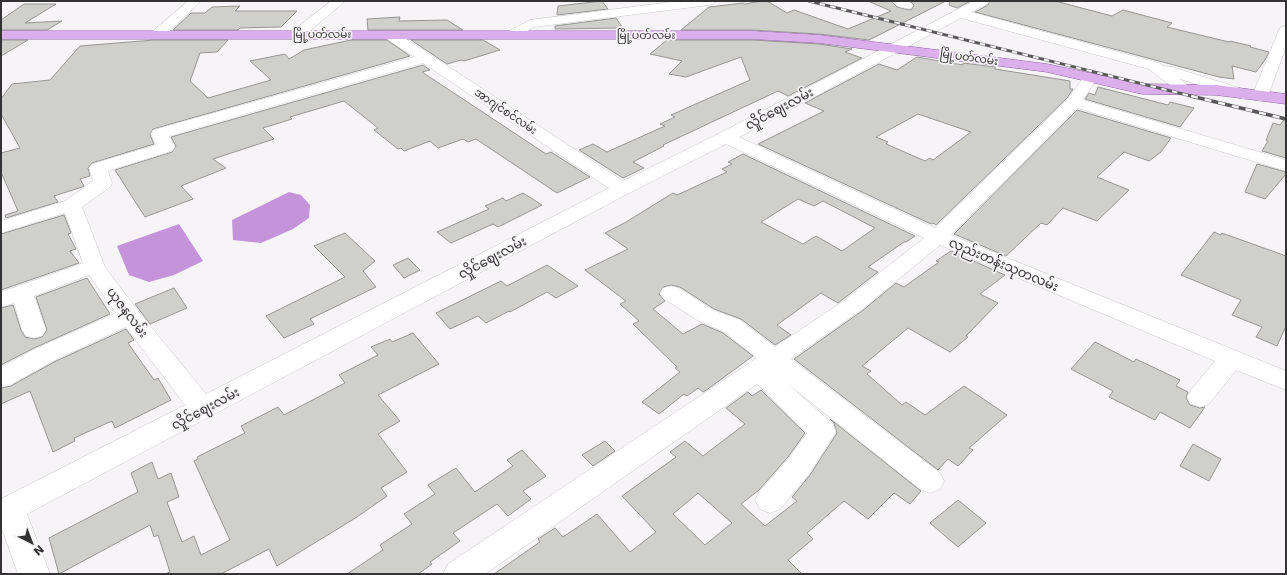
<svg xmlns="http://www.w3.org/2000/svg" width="1287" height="575" font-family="'DejaVu Sans','Noto Sans Myanmar',sans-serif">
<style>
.water{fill:#c493da}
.building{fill:#cfcfcc;stroke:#979693;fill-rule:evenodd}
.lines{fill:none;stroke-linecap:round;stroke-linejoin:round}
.minor-casing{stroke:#cbc9cc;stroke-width:1}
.major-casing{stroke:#9060a4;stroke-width:1}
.minor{fill:#fff;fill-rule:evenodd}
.major{fill:#daafec;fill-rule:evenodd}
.rail-far1-casing{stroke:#595859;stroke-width:3}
.rail-casing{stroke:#595859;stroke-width:3.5}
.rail-far1{stroke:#f6f4f7;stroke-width:2;stroke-dasharray:5.5;stroke-linecap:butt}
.rail{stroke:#f6f4f7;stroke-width:2.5;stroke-dasharray:7;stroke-linecap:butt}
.labels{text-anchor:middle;stroke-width:3.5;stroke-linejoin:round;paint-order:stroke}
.far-street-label{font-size:11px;fill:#343334;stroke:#f6f4f7}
.street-label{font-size:13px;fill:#343334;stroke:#f6f4f7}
</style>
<rect width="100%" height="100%" fill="#f6f4f7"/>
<!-- water -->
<g class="water">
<polygon points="289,192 301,195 310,205 309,218 293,229 261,243 233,240 232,220"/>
<polygon points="179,224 203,261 174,275 149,282 129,275 117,246"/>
</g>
<!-- building -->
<g class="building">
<polygon points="602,1 608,9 557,15 558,6"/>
<polygon points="762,1 767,1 787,13 794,10 848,29 891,11 868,1 891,1 897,7 909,10 912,9 914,5 910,1 946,1 869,40 819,34 752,30 681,30 709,7 743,3 745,4"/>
<polygon points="950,1 971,1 957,8 949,5"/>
<polygon points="990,1 1055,1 1112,16 1123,10 1172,23 1167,27 1229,42 1230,41 1251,46 1250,47 1269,52 1265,60 1256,72 1232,66 1234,79 1219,77 975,12 988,5"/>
<polygon points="24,4 56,4 25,23 62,21 47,30 1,30 1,20"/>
<polygon points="240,6 235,11 297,11 281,27 240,28 238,30 173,30 191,13 205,13 212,7"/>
<polygon points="400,17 399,21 447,20 463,30 368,30 367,19"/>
<polygon points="616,18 623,28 555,29 555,26"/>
<polygon points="1,40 28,40 1,56"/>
<polygon points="154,40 228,40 217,52 200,53 190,81 208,98 271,80 250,61 285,54 289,59 304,50 351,40 387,40 410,56 153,129 150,135 154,144 92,163 88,168 90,176 80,179 84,186 82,187 54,196 58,202 6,218 5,215 18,211 1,172 1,153 20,148 1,114 1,99 12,84 50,80 80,46"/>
<polygon points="411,40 483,40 500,50 464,61 461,60 447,64"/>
<polygon points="667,40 752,40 819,44 852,49 845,52 862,58 788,96 778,91 663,145 664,146 633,162 644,168 623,178 579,150 593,144 607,152 665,126 660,124 675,117 671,115 750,80 741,57 686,77 669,74 682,61 650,54"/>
<path d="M917,57L963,65V63L995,67V69L1070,81V89H1073L1067,98L936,225L933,223L931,224L758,144L824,111L805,103L879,64L897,70ZM918,114L971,132L933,160L930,158L925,161L886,144L888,142L876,137Z"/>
<polygon points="423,65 430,70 422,72 546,154 551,152 590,177 557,193 476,139 468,142 463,139 438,148 430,141 404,151 401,148 398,149 374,130 378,128 344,101 290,117 292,119 263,128 274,139 213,159 226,168 181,186 193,199 145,217 115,170 172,152 176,146 171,137"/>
<polygon points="1098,87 1168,105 1170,102 1194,108 1180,127 1085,99 1089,93 1095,95"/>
<polygon points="1077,110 1171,138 1161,152 1149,161 1124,152 1097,177 1129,190 1097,221 1063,208 1047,225 1041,223 1006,256 954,234"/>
<polygon points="1286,117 1286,158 1262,151 1268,141 1266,140 1273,123 1280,125"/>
<path d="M743,154L915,236L906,242H904L868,267L878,272L838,303L821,293L777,325L791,335L775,345L741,319L714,309L680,287L671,285L663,287L659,294L665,301L653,309L683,334L702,324L723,333L753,356L705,391L703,392L698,388L687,396L684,394L659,414L642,402L680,372L675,368L677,367L633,324L639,321L620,304L626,301L585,270L628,249L605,233L626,222L673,193L677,195L727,172L722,169L732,164L728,162ZM798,199L814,206L823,201L875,228L842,251L816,236L803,244L761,222Z"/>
<polygon points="1257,164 1286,172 1286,174 1265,199 1245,192"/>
<polygon points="523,193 542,205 498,227 493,224 451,243 437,232 489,209 485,206 503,198 506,201"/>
<polygon points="64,215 71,233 68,234 76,249 70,251 79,263 1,290 1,234"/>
<polygon points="1214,232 1221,235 1222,233 1286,256 1286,326 1277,346 1256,337 1262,327 1232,315 1241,300 1181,275"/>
<polygon points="345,233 375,261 363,271 376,287 310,319 314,324 284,338 266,316 345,277 314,246"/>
<polygon points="951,251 1005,275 980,294 998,303 966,336 968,337 950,352 908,328 862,366 871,371 867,374 902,405 906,402 925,415 964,386 1007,415 969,448 973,450 958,466 948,459 938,470 794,359 862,311 896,283 904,287 939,262 936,261"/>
<polygon points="408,258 420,270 404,278 393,265"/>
<polygon points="547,265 578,286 556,298 547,292 510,312 509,311 486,323 478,316 450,329 436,313 501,281 507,286"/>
<polygon points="87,278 110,314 34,348 1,365 1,308 13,305 21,330 25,337 34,339 42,337 47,330 36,297"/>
<polygon points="174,288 187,308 150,324 135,304"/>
<polygon points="126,329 134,340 128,343 154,380 158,378 171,400 115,428 112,421 74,438 75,441 53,452 30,391 1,404 1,388 11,386 54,362"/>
<polygon points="413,333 439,364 378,395 400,421 378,434 407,472 381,488 387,496 357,517 277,566 269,549 221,574 165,574 170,572 158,535 154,537 150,525 59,574 49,538 138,492 131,473 152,462 158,479 171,473 179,497 167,502 182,542 194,536 201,555 230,540 194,461 198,459 197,457 245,433 241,426 278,407 284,415 345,383 339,375 378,355 371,347 390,339 392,342"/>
<polygon points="1095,342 1134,362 1136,359 1180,380 1176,386 1188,392 1186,398 1190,405 1200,408 1205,407 1190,428 1160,412 1155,420 1109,397 1113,391 1071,369"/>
<path d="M761,390L805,433L788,457L759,490L741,504L765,526L797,501L792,497L810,475L837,433L834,423L830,419L921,491L910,504L894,493L868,519L844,501L807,533L813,539L788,560L802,574H494L540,542L538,539L555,528L563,537L597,514L630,552L656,532L622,496L676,457L670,452L685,441L703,456L745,424L726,408L748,392L752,396ZM698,493L732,523L705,545L673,514Z"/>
<polygon points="605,441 615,451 593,466 582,455"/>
<polygon points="1193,444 1221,459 1209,481 1180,466"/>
<polygon points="522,450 546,476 523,491 531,499 508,516 497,504 453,533 460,541 430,562 432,564 418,574 347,574 383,550 380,545 412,524 404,514 435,494 428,485 456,468 475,492 513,466 507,460"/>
<polygon points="958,500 986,523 958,547 930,523"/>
</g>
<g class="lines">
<defs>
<g id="minor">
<polygon points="188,1 201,1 162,38 152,38 150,35 152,32"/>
<polygon points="331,1 345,1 303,37 293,37 291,34 293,31"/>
<path d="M680,1H715L713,4L709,5L534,27C525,32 517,40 507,38L505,35L507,32L530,20Z"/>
<path d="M892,1H908L913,5L911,8C905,9 896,7 892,1Z"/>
<path d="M974,1H989L987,4L971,12L1159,63L1164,66L1172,67L1249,91L1252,94L1249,97L1244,99L1180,79L1193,90L1190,93L1185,95L1180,93L1149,69L961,18L739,137L935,228L1068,99L1085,75L1090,74L1095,75L1097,78L1083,100L1286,160V171L1077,108L951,235L1286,371V390L1236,370L1209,404L1200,407L1191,404L1187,397L1191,390L1215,361L940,245L861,310L791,359L940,473L944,481L940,489L930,493L920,489L788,384L833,424L836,432L809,474L780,509L770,513L760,509L755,500L760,491L789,458L807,433L757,384L485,574H443L448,564L757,358L724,332L697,320L663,298L660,293L663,288L671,286L679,288L713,310L740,320L775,347L845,300L924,238L726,144L629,193L27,514L50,574H18L1,526V499L185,405L126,327L53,361L10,385L1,387V367L35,349L116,313L89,275L34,296L46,330L42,336L34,338L26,336L22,330L14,303L1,307V292L83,263L65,213L1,233V221L65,201L93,181L89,168L92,164L156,145L151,134L153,130L414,57L384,37L382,34L384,31H394L623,181L720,133ZM423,63L609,188L206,394L138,311L105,267L82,207L110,187L112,183L108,171L172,151L175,147L169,136Z"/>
<polygon points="1286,26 1286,47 1268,96 1265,99 1260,101 1255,99 1252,96 1279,30 1281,27"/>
</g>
<polygon id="major" points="1,31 752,31 819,35 1047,64 1142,84 1216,85 1286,94 1286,104 1216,95 1142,94 1047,72 819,43 752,39 1,39"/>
</defs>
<!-- minor casing -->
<use href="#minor" class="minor-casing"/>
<!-- major casing -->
<use href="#major" class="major-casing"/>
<!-- minor -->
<use href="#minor" class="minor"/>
<!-- major -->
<use href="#major" class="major"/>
<defs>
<polyline id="rail-far1" points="809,1 1195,97"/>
<polyline id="rail" points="1191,96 1286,119"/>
</defs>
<!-- rail-far1 casing -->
<use href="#rail-far1" class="rail-far1-casing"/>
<!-- rail casing -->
<use href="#rail" class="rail-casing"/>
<!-- rail-far1 -->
<use href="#rail-far1" class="rail-far1"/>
<!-- rail -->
<use href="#rail" class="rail"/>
</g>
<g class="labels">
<!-- far-street labels -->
<g class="far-street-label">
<text x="322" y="38">မြို့ပတ်လမ်း</text>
<text x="646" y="39">မြို့ပတ်လမ်း</text>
<text transform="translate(969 57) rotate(8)" y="4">မြို့ပတ်လမ်း</text>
<text transform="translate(506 111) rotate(34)" y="4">အာဂျင်စင်လမ်း</text>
</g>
<!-- street labels -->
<g class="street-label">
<text transform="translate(779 108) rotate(-28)" y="5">လှိုင်ဈေးလမ်း</text>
<text transform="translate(492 257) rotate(-28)" y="5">လှိုင်ဈေးလမ်း</text>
<text transform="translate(1004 264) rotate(23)" y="5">လှည်းတန်းသုတလမ်း</text>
<text transform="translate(128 312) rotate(53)" y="5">ယုဇနလမ်း</text>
<text transform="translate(205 408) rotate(-28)" y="5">လှိုင်ဈေးလမ်း</text>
</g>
</g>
<!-- border -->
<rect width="1287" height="575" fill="none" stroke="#343334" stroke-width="4"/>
<!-- north arrow -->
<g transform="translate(32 543) rotate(138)" stroke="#f6f4f7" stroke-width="3" paint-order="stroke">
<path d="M0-3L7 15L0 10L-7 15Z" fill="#343334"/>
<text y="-6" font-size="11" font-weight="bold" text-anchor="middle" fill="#343334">N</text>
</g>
</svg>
